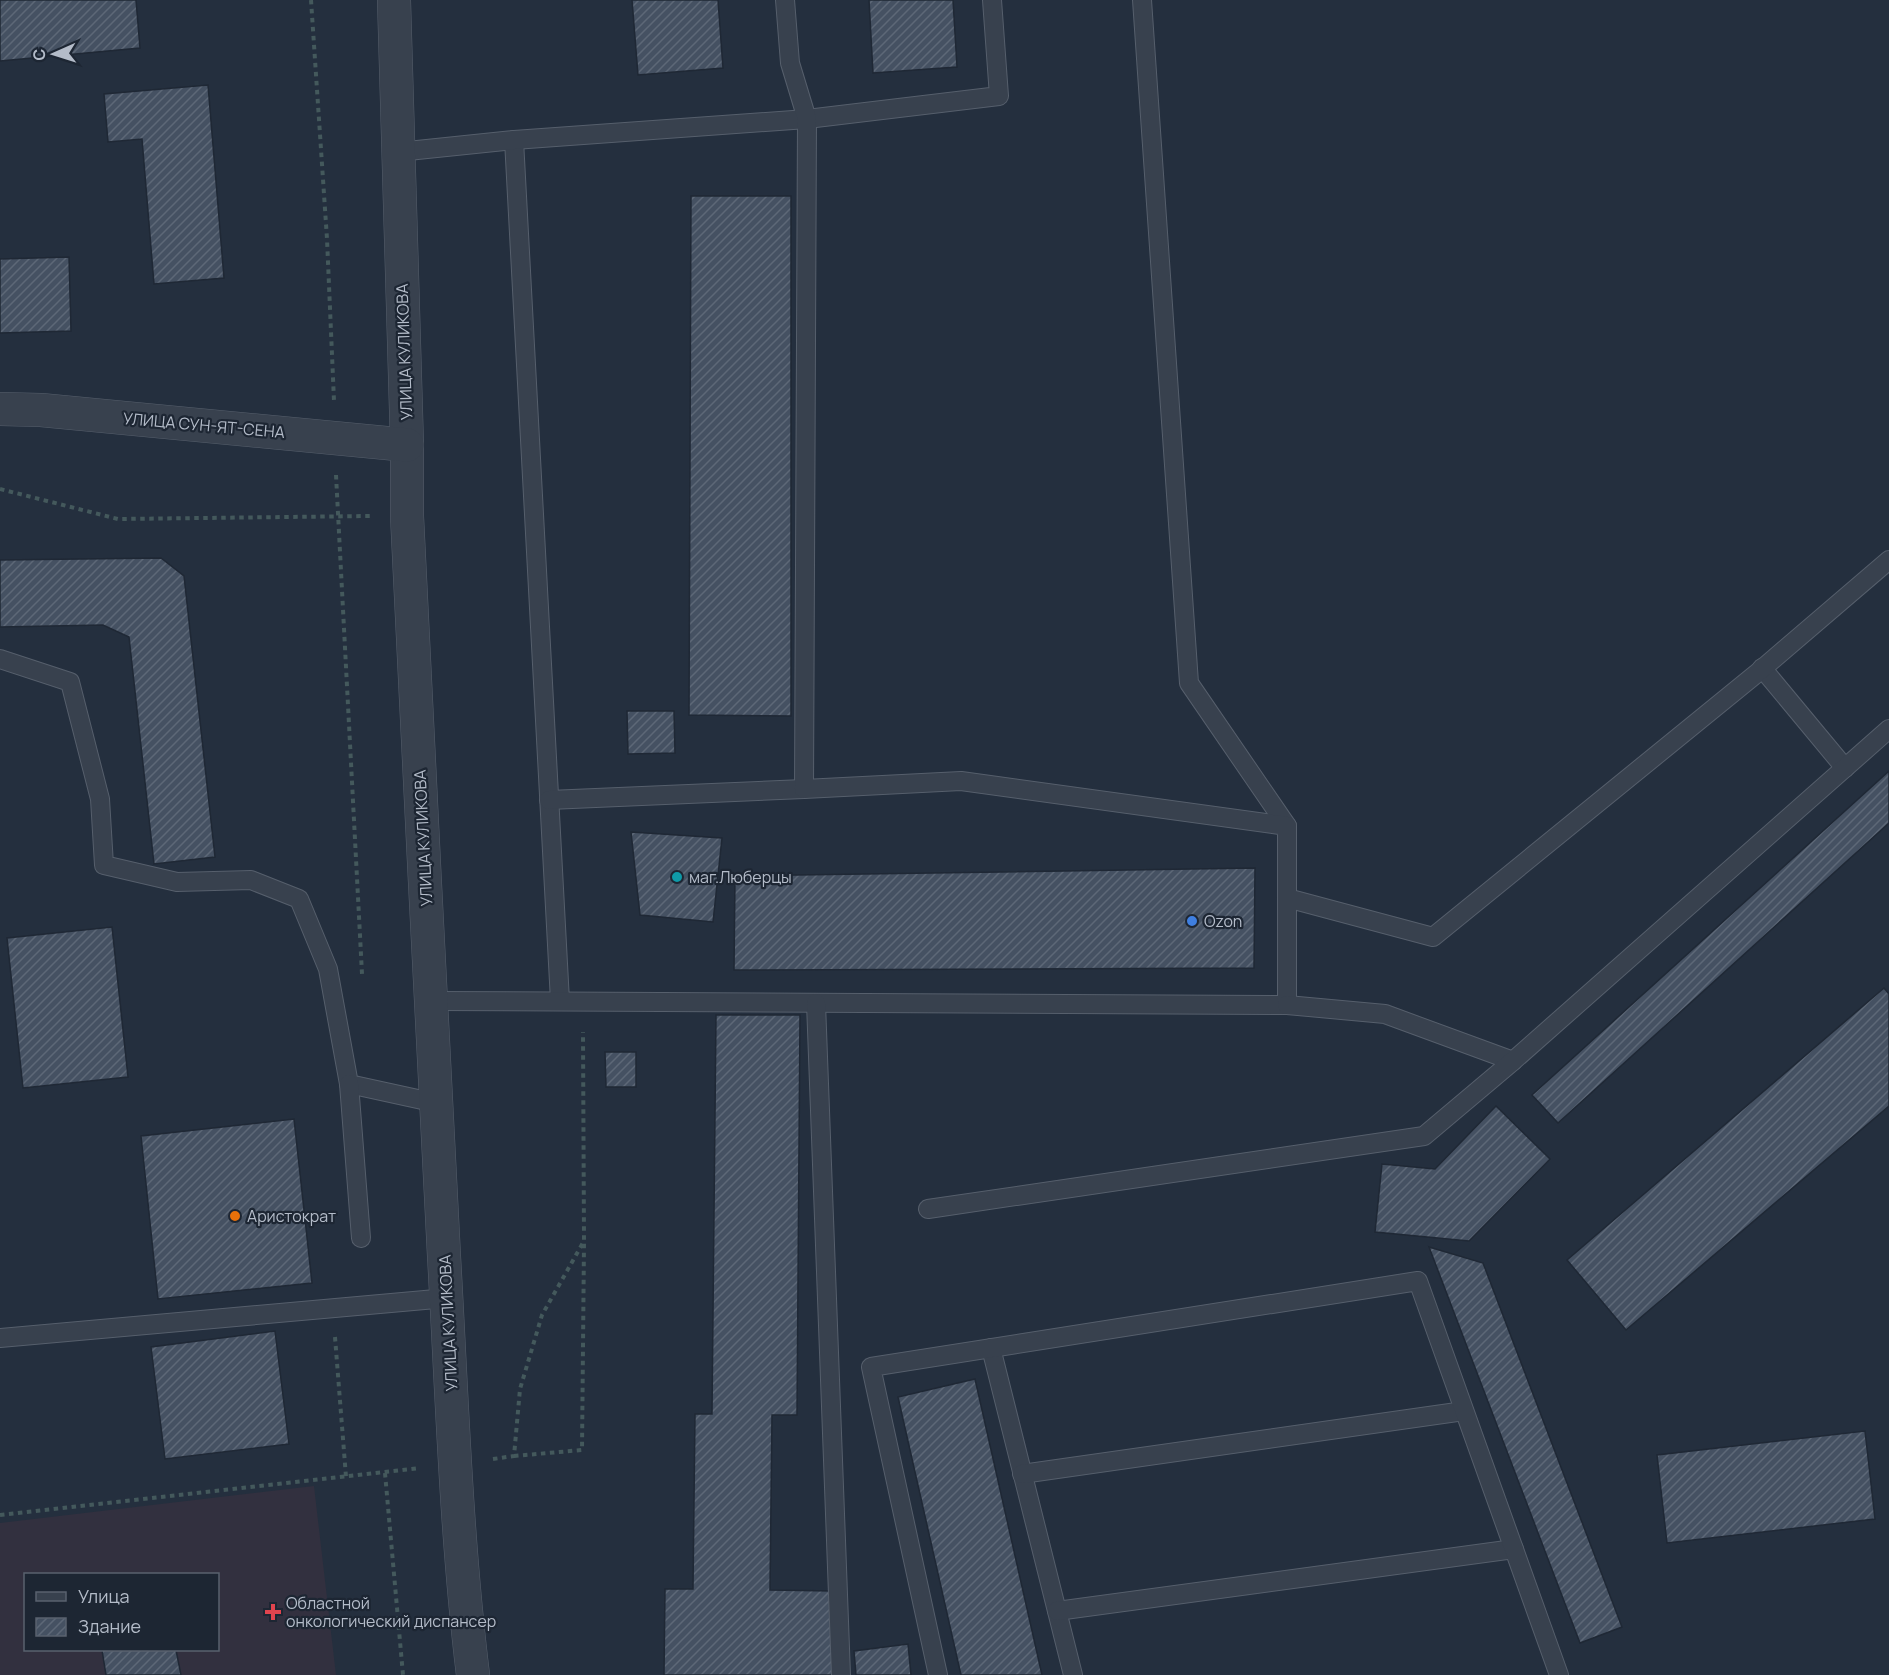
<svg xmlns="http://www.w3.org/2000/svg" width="1889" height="1675" font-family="Manrope,sans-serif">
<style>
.medical{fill:#32303f;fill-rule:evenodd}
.building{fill:url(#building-hatch);stroke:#1f2835;stroke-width:1.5}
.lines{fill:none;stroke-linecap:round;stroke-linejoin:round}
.service-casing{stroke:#565f6c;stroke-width:20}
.minor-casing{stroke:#565f6c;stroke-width:34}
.path{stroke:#44595c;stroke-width:4;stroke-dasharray:4.5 4.5;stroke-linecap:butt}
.service{stroke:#38414e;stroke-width:18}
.minor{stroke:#38414e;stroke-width:33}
.culture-dot{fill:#0f9aa8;stroke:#1d2633;stroke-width:2}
.shop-dot{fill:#3f7fe0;stroke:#1d2633;stroke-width:2}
.food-dot{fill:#e8710a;stroke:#1d2633;stroke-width:2}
.health-dot{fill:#e0444e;stroke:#1d2633;stroke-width:2}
.labels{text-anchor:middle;stroke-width:4.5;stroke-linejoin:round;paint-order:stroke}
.street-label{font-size:16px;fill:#b4bcc9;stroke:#1d2633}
.poi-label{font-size:16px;fill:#b4bcc9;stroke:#1d2633;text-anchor:start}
</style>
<defs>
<pattern id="building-hatch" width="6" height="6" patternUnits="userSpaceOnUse" patternTransform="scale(1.5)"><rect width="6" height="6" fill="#455162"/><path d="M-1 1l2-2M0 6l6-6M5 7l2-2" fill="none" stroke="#5d6877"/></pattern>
</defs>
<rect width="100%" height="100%" fill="#242f3e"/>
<!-- medical -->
<path class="medical" d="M314,1486L336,1675H0V1523ZM26,1574H218V1650H26Z"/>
<!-- building -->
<g class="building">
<polygon points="0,0 136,0 140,48 0,61"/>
<polygon points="632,0 718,0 723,68 638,75"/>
<polygon points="869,0 953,0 957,67 873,73"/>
<polygon points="208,85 224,278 154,284 142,139 108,142 104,94"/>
<polygon points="691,196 791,196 791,716 689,715"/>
<polygon points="69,257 71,331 0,333 0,259"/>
<polygon points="161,558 184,576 215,857 154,864 129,637 103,625 0,627 0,560"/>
<polygon points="627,711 674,711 675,753 628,754"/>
<polygon points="1889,771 1889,823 1558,1123 1532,1095"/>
<polygon points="631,832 722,838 713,922 640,915"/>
<polygon points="1255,868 1254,968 734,970 735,876"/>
<polygon points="112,927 128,1077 23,1088 7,938"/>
<polygon points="1884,988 1889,994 1889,1106 1626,1330 1567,1260"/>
<polygon points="716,1015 800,1015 797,1415 772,1415 770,1590 833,1591 832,1675 664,1675 665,1589 693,1589 695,1414 712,1414"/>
<polygon points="605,1052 636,1052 636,1087 606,1087"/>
<polygon points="1496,1106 1550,1159 1469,1241 1375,1232 1382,1164 1435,1169"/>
<polygon points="294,1119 312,1283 158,1299 141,1136"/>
<polygon points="1429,1247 1483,1263 1622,1627 1580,1643"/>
<polygon points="275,1331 289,1444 165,1459 151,1347"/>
<polygon points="975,1379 1042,1675 961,1675 898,1397"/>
<polygon points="1865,1431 1875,1519 1667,1543 1657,1455"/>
<polygon points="908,1644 911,1675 856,1675 854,1651"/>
<polygon points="102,1650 176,1650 181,1675 106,1675"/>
</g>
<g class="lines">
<defs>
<g id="service">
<polyline points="1142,0 1189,683 1287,826"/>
<polyline points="514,140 560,1001"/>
<polyline points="398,152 514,140 807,119 999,96 992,0"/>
<polyline points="0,659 70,682 100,799 104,865 177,882 251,880 299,899 328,969 349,1084 436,1103"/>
<polyline points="1762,668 1845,768"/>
<polyline points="549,800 804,789"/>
<polyline points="1287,898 1433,937 1756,674 1889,560"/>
<polyline points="431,1001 1287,1005 1287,826 961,781 804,789 807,119 790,63 785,0"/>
<polyline points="816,1003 841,1675"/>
<polyline points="1287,1005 1385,1014 1513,1061"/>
<polyline points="349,1084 361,1238"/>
<polyline points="928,1209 1424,1136 1513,1061 1889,729"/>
<polyline points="0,1338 447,1298"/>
<polyline points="991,1348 1073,1675"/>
<polyline points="1022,1474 1464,1411"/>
<polyline points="1057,1611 1514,1549"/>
<polyline points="938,1675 871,1367 1418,1281 1559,1675"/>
</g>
<g id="minor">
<path d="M394,0L407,445V516C419,763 431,1009 444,1256C452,1396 456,1536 473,1675"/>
<polyline points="0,409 41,410 407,445"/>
</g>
</defs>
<!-- service casing -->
<use href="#service" class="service-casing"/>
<!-- minor casing -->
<use href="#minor" class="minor-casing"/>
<!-- path -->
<g class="path">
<polyline points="311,0 327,239 334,401"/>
<polyline points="336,475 362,974"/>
<polyline points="0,489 118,519 370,516"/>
<polyline points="335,1337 346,1477"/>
<polyline points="514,1456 582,1450 584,1243"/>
<polyline points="493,1459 514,1456 520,1389 542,1315 584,1241 583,1032"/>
<polyline points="385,1473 403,1675"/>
<polyline points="0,1515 420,1468"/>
</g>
<!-- service -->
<use href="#service" class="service"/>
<!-- minor -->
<use href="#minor" class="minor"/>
</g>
<!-- markers -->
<circle class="culture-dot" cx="677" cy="877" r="6"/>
<circle class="shop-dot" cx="1192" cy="921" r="6"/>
<circle class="food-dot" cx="235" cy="1216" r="6"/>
<path class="health-dot" d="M270 1603h6v6h6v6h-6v6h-6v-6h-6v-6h6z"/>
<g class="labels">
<!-- street labels -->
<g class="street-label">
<text transform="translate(404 352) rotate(-92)" y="6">УЛИЦА КУЛИКОВА</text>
<text transform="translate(204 425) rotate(5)" y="6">УЛИЦА СУН-ЯТ-СЕНА</text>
<text transform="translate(423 838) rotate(-93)" y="6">УЛИЦА КУЛИКОВА</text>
<text transform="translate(448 1323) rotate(-93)" y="6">УЛИЦА КУЛИКОВА</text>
</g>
<!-- poi labels -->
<g class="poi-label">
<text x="689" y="883">маг.Люберцы</text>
<text x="1204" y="927">Ozon</text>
<text x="247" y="1222">Аристократ</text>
<text x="286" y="1609">Областной<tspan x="286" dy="18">онкологический диспансер</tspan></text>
</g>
</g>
<!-- legend -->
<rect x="24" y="1573" width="195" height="78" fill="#1d2633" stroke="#59626f" stroke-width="1.5"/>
<rect x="36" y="1592" width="30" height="9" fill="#38414e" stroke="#59626f" stroke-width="1.5"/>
<text x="78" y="1603" font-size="18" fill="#b4bcc9">Улица</text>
<rect x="36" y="1618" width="30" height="18" fill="url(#building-hatch)" stroke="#59626f" stroke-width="1.5"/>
<text x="78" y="1633" font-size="18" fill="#b4bcc9">Здание</text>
<!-- north arrow -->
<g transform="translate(54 54) rotate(267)" stroke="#1d2633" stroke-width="4.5" paint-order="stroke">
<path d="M0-4.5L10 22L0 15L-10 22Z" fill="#b4bcc9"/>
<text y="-9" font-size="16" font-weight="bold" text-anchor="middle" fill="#b4bcc9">С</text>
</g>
</svg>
